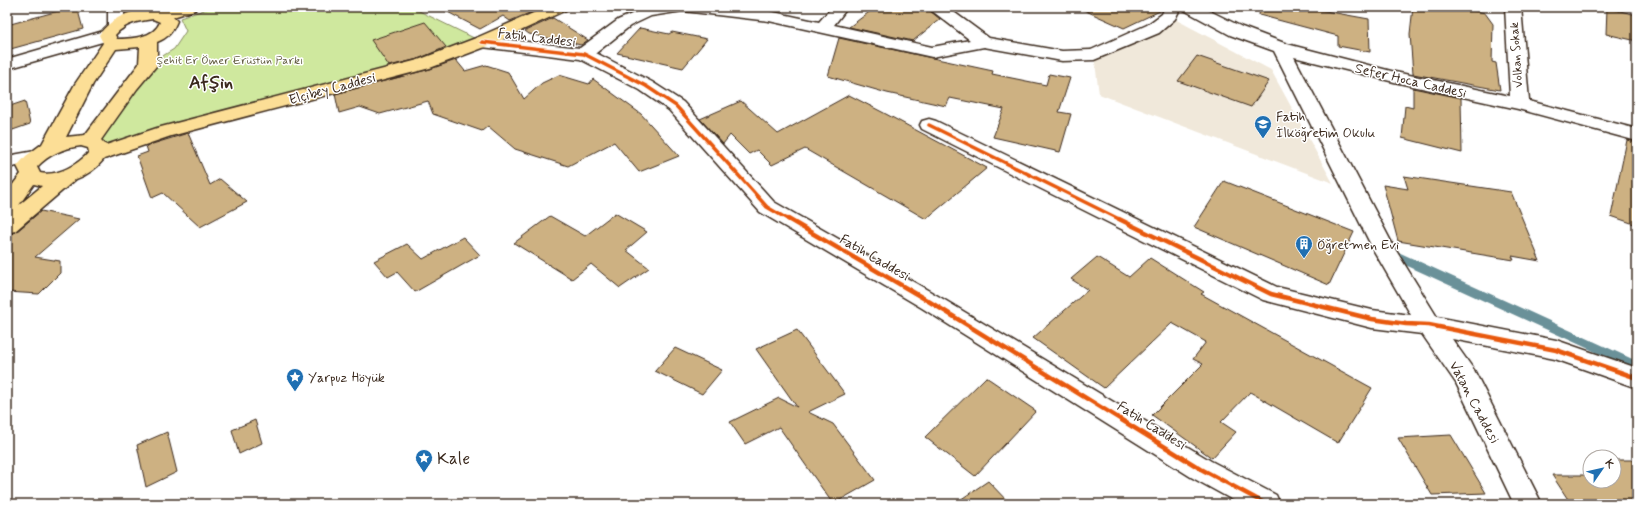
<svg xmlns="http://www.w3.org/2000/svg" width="1644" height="511" font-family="Mynerve,sans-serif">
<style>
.built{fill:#f0e8da}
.green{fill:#cfe89e;stroke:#85895e}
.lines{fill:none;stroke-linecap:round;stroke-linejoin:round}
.stream{stroke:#6b9199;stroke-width:9}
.building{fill:#cdb182;stroke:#3b2a1e}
.minor-casing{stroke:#3b2a1e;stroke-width:3}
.major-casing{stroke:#3b2a1e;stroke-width:3}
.minor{fill:#fff;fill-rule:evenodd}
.major{fill:#fcde96;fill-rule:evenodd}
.cycleway-far1-casing{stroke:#fff;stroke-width:5.5}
.cycleway-casing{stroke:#fff;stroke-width:7}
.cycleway-far1{stroke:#e8590c;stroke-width:3.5}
.cycleway{stroke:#e8590c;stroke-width:4.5}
.labels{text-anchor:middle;stroke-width:3;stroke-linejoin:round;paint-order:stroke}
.far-street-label{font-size:12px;fill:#3b2a1e;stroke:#fff}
.far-park-label{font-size:12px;fill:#605a3e;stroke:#fff}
.street-label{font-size:14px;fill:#3b2a1e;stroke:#fff}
.poi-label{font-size:14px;fill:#3b2a1e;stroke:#fff;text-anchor:start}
.near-poi-label{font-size:17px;fill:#3b2a1e;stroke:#fff;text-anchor:start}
.district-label{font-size:18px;font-weight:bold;fill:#3b2a1e;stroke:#fff}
</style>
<rect width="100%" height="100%" fill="#fff"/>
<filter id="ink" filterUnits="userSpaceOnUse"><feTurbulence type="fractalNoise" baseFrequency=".025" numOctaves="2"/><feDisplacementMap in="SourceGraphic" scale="8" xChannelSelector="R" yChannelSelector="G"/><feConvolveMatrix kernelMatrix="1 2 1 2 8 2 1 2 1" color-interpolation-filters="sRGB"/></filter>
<g filter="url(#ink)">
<!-- built -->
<polygon class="built" points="1169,16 1271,70 1333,183 1099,94 1094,55"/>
<!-- green -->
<polygon class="green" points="213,7 411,7 482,42 98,154 97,144 148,65 174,49 186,31 180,18"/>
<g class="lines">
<!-- stream -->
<polyline class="stream" points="1392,254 1637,366"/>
</g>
<!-- building -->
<g class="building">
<polygon points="73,7 77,7 83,29 7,50 7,25"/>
<polygon points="438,7 536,7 539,9 510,21 503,16 480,29"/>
<polygon points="876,7 928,7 930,11 940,19 913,41 849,27"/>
<polygon points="1077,7 1163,7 1162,10 1124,28"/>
<polygon points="1260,7 1303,7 1369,19 1370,52 1338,46 1338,36 1259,15"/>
<polygon points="1413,7 1456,7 1485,13 1493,24 1492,62 1496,63 1500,90 1413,74 1410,34"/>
<polygon points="1607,8 1637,15 1637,41 1606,34"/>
<polygon points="553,18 588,40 581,45 529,34 525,31"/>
<polygon points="425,22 446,47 418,59 389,66 371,40"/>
<polygon points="640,28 669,34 672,32 707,39 683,68 617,53"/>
<polygon points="839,38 993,71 992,74 1046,85 1049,74 1070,78 1059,112 1071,114 1060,152 993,137 1004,109 950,98 946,106 887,93 828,76"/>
<polygon points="1197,56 1269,81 1251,107 1178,81"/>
<polygon points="456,60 465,71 486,65 508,72 524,99 542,83 559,75 589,84 593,79 641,114 679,156 639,172 614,142 568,166 515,149 488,126 482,131 433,114 428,101 380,114 360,107 339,113 335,94 430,69"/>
<polygon points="1413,88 1461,98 1462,153 1402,138 1405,106 1413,108"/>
<polygon points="849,95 884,113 987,168 926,219 805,149 772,165 757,150 749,154 730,135 723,144 700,119 741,101 778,134"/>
<polygon points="25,101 30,124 7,132 7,107"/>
<polygon points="188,133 210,185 220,179 247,202 200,227 163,193 152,198 137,156 148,152 146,146"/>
<polygon points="1627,140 1637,142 1637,225 1611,216"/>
<polygon points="1404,176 1511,192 1540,261 1512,256 1514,260 1398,241 1383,185 1408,189"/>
<polygon points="1224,181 1354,232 1329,285 1194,227"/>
<polygon points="41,211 79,219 35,257 60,261 60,273 39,294 7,292 7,235 16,232"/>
<polygon points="615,213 647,232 626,250 649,268 620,288 591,264 572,279 514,243 550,216 585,236"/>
<polygon points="463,237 480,255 415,292 397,272 388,277 374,261 407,244 423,259"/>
<polygon points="1097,257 1129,277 1150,258 1204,292 1201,294 1372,388 1338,443 1250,392 1221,422 1236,432 1212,458 1152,415 1203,364 1193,359 1206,342 1172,323 1104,388 1033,338 1088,290 1071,279"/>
<polygon points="797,330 845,394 808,412 833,424 875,480 833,504 779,427 745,444 730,422 779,398 797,407 756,349"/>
<polygon points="675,348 722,370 702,394 655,371"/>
<polygon points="986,377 1036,411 975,476 925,437"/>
<polygon points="255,420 262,443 239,454 232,430"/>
<polygon points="167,432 177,472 146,487 137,445"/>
<polygon points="1451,435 1486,493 1432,495 1398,438"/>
<polygon points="1614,460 1637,460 1637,504 1571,504 1552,475 1590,475 1590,481 1614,481"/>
<polygon points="988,481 1010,504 954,504"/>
</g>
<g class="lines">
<defs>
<g id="minor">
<polygon points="108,7 124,7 124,25 122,29 116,30 110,29 108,25"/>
<path d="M138,7H154L161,14L159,17C148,20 144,16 138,7Z"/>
<polygon points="648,7 730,7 769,11 819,22 832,7 848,7 834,25 932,47 970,40 931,10 929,7 947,7 989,38 1062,51 1091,50 1147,25 1162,14 1165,7 1181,7 1175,19 1159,33 1094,60 1062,61 984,47 932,57 769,21 683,11 651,16 630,26 596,53 652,82 683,102 774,202 938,296 1211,461 1276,495 1280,504 1240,504 1191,477 922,308 760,212 669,110 640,90 580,59 482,47 476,46 474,42 476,38 482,37 580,48 618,20"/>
<polygon points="1182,7 1202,7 1242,27 1287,44 1395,72 1510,96 1505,7 1521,7 1529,101 1637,129 1637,141 1518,109 1394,82 1294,57 1395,249 1437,317 1556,340 1637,368 1637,388 1555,359 1452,339 1474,370 1542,504 1514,504 1456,383 1422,334 1372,328 1263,300 922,129 920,125 922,121 929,119 936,121 1277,287 1372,310 1411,315 1374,251 1274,51 1230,35 1184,10"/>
<polygon points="107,30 113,31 115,35 113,39 7,69 7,59"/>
<polygon points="35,151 42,153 45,157 42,161 7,168 7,156"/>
</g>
<path id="major" d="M171,7H197L195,10L173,17L177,21C173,31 168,38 157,42V65L137,89L101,140L106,145L157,128L418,60L476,38L547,7H568L566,10L488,46L430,68L171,136L104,159C96,169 87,175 76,179L15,231L7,233V215L10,212L7,213V192L21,174L17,166L26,156L42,144L75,84L103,43L99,35C111,18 132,9 153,9C160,9 164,9 171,7ZM153,19L160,22C154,38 131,39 117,39L115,35C125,23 139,21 153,19ZM140,47L139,64L85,135L66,137L93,84L116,49ZM81,146L88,148L89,152C79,164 57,177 40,173L37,167C49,154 64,148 81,146ZM34,184L42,186L19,205Z"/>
</defs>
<!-- minor casing -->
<use href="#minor" class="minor-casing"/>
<!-- major casing -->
<use href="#major" class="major-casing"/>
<!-- minor -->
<use href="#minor" class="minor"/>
<!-- major -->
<use href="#major" class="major"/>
<defs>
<g id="cycleway-far1">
<polyline points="482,42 584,54 646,86 676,106 767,207 789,220"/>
<polyline points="929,125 1121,220"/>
</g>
<g id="cycleway">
<polyline points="788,219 930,302 1201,469 1266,504"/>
<polyline points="1119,219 1271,294 1372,319 1406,324 1429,325 1556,350 1637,378"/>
</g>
</defs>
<!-- cycleway-far1 casing -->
<use href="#cycleway-far1" class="cycleway-far1-casing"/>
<!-- cycleway casing -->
<use href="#cycleway" class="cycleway-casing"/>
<!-- cycleway-far1 -->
<use href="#cycleway-far1" class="cycleway-far1"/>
<!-- cycleway -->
<use href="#cycleway" class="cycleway"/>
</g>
</g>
<!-- icons -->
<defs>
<symbol id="school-pin" viewBox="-11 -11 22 30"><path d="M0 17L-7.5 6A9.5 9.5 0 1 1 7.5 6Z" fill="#1f6fb2" stroke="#fff"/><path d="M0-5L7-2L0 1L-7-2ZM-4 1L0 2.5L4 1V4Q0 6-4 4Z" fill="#fff"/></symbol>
<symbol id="building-pin" viewBox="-11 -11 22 30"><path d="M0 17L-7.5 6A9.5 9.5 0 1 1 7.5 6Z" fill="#1f6fb2" stroke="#fff"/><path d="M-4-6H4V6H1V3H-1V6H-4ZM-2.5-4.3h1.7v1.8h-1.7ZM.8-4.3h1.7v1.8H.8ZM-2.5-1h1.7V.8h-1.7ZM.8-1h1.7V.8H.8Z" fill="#fff"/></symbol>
<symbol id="sight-pin" viewBox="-11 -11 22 30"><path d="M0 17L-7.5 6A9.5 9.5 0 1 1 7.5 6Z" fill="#1f6fb2" stroke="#fff"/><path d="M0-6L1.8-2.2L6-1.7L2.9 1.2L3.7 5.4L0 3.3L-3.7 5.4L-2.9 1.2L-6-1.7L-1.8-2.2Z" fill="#fff"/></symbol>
</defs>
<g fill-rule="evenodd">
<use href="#school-pin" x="1253" y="114" width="20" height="27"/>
<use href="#building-pin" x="1294" y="234" width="20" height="27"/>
<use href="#sight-pin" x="285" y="367" width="20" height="27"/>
<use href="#sight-pin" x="414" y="448" width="20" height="27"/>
</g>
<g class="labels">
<!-- far-street labels -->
<g class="far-street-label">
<text transform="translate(1516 55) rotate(-94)" y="4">Volkan Sokak</text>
</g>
<!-- far-park labels -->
<g class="far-park-label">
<text x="230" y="64">Şehit Er Ömer Erüstün Parkı</text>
</g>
<!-- street labels -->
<g class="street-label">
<text transform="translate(537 37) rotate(7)" y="5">Fatih Caddesi</text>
<text transform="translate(1411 80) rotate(13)" y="5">Sefer Hoca Caddesi</text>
<text transform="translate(332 88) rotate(-15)" y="5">Elçibey Caddesi</text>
<text transform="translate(875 257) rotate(30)" y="5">Fatih Caddesi</text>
<text transform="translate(1475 402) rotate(62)" y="5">Vatan Caddesi</text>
<text transform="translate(1152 425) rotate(32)" y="5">Fatih Caddesi</text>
</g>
<!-- poi labels -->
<g class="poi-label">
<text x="1276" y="121">Fatih<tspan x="1276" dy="16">İlköğretim Okulu</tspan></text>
<text x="1317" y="249">Öğretmen Evi</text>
<text x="308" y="382">Yarpuz Höyük</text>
</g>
<!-- near-poi labels -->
<g class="near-poi-label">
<text x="437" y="464">Kale</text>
</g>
<!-- district labels -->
<g class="district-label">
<text x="211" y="88">Afşin</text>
</g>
</g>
<!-- margin -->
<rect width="1644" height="511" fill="none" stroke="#fff" stroke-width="24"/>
<rect x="12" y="12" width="1620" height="487" fill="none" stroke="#3b2a1e" stroke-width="1.5" filter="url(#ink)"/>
<!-- north arrow -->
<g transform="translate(1602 469) rotate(56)"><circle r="19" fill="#ffffff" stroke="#b1aaa5"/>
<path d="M0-3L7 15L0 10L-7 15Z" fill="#1f6fb2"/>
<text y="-6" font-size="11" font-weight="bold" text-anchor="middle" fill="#3b2a1e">K</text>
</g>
</svg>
